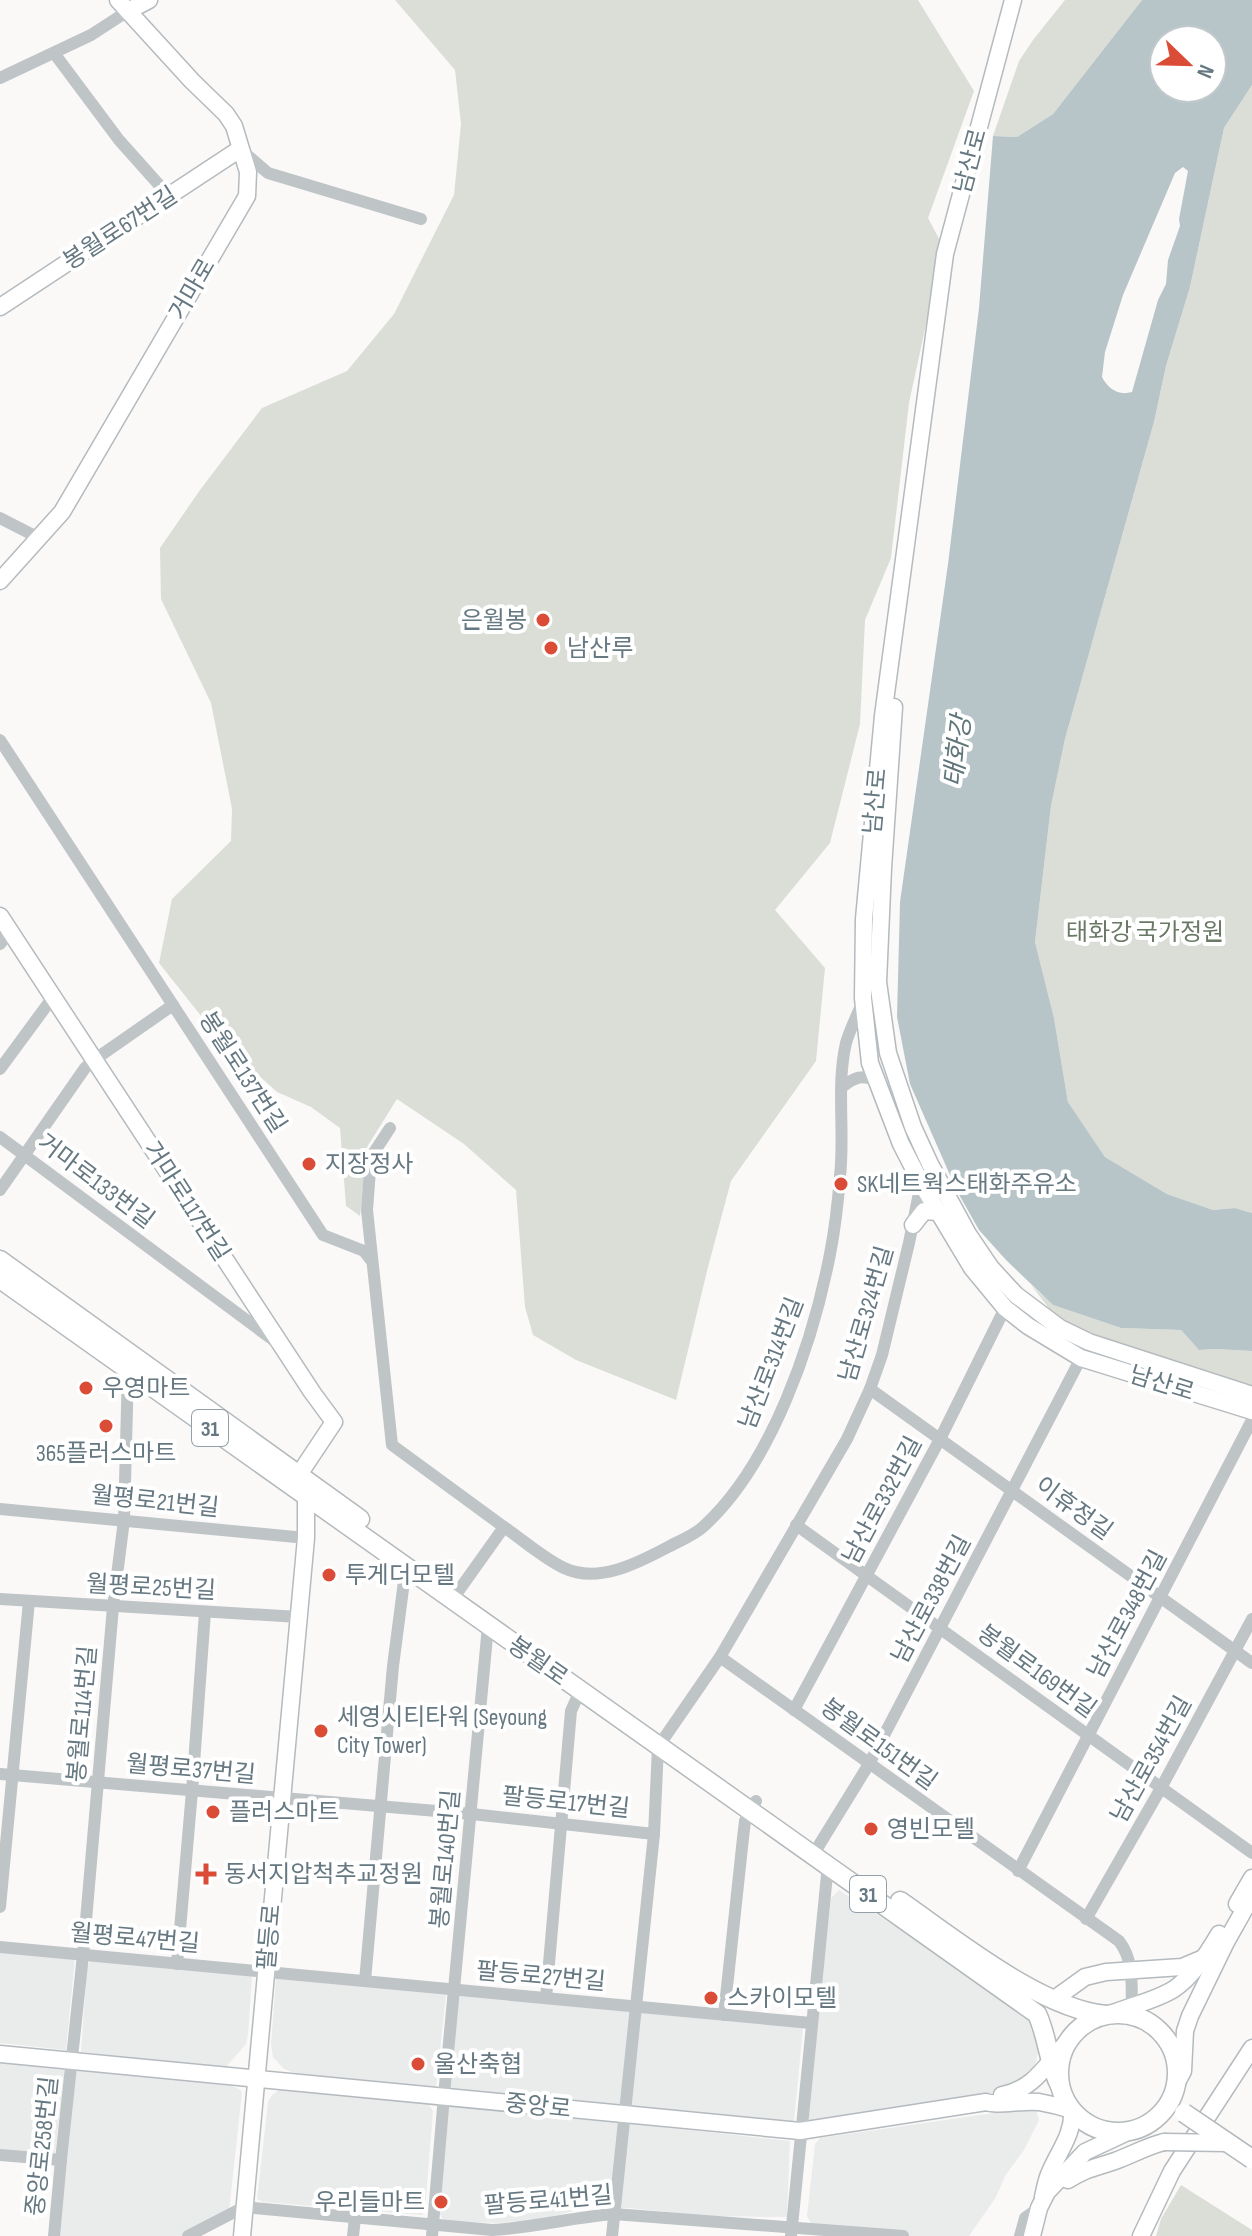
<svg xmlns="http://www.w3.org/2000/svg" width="1252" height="2236" font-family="'Sofia Sans Condensed','Noto Sans KR',sans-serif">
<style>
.built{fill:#eaebeb}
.green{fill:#daded7}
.water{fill:#b8c5c8;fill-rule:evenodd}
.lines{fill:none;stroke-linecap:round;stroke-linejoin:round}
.secondary-casing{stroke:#b4babe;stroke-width:19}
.primary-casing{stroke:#b3b9bc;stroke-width:21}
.street{stroke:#bfc4c7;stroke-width:12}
.secondary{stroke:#fff;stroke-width:16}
.primary{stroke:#fff;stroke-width:18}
.secondary-bridge-casing{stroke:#b4babe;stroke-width:19;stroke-linecap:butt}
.primary-bridge-casing{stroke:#b3b9bc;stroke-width:21;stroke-linecap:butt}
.secondary-bridge{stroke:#fff;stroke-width:16}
.primary-bridge{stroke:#fff;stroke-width:18}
.poi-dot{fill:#db4c36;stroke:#fff;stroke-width:3}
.labels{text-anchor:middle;stroke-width:8;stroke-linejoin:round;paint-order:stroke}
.shield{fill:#fff;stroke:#94a0a7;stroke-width:2}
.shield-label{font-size:22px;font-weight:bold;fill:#667881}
.street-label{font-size:24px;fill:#667881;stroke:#fff}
.poi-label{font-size:24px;fill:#667881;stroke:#fff;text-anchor:start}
.park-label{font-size:24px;fill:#6a7965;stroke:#fff}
.water-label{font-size:26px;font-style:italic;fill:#60767b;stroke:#fff}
</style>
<rect width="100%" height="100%" fill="#faf9f8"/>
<!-- built -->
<g class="built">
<polygon points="839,1890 1032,2015 1037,2030 1038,2052 1035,2067 1026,2079 998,2092 805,2123 831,1898"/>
<polygon points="0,1951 75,1958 66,2050 0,2043"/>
<polygon points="91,1960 252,1976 248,2035 246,2044 225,2068 81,2052 87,1967"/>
<polygon points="276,1978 446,1995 436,2088 300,2075 284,2069 273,2057 271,2044"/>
<polygon points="459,1996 803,2028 794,2122 451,2089"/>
<polygon points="0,2060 65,2065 55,2154 0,2150"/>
<polygon points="77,2066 232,2086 239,2089 242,2092 229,2212 180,2236 59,2236"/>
<polygon points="279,2090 429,2105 433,2111 425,2210 422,2215 263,2202 257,2199 268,2102 272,2095"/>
<polygon points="450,2104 790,2141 787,2217 706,2216 629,2208 586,2208 545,2218 500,2223 444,2221 440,2214 447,2109"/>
<polygon points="1035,2107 1039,2120 1024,2150 1005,2176 996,2197 969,2236 861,2236 811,2224 807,2216 815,2144 820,2138"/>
</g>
<!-- green -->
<g class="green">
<polygon points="395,0 918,0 974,91 928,218 943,246 909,403 891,558 865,620 860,724 830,843 775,910 825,968 816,1061 731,1181 708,1267 676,1400 576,1360 533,1335 525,1307 516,1190 464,1144 397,1099 367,1147 360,1216 346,1206 340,1128 311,1107 277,1092 221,1041 159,963 172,899 231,841 232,809 211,703 161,599 160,548 200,490 262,408 347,371 394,314 454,195 461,124 455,70"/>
<polygon points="1065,0 1142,0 1053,114 1017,137 993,136 1019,61 1033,40"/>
<polygon points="1252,85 1252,1213 1235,1208 1213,1210 1167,1194 1105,1157 1068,1102 1054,1018 1035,942 1051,806 1065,739 1154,422 1166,366 1190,287 1224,128"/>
<polygon points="1031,1285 1053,1305 1121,1328 1181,1330 1199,1350 1216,1349 1252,1351 1252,1394 1058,1320"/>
<polygon points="1181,2185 1252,2230 1252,2236 1156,2236 1161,2219"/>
</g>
<!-- water -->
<path class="water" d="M1142,0H1252V85L1224,128L1190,287L1166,366L1154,422L1065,739L1051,806L1035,942L1054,1018L1068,1102L1105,1157L1167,1194L1213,1210L1235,1208L1252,1213V1351L1216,1349L1199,1350L1181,1330L1121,1328L1053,1305L1006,1260L979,1230L957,1191L910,1084L897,1017L900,902L948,564L979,308L993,136L1017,137L1053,114ZM1164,40H1212V88H1164ZM1183,167L1188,171L1179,219L1180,226L1168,260L1166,284L1158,300L1132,392C1119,396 1108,389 1102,377L1105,352L1123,295L1175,173Z"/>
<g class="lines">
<defs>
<g id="secondary">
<polyline points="1013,0 945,254 883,716 864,919 863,998 870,1063 901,1144 921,1183 972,1268 1005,1308 1028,1326 1081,1358 1252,1411"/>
<polyline points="128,11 149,0"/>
<polyline points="0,307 240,149"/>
<polyline points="0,581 62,512 247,196 248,172 234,126 226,114 192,81 118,0"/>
<polyline points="894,707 883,868 878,982 888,1053 913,1127 930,1164 968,1234 991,1268 1016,1295 1060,1328 1089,1342 1252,1395"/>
<polyline points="0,916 312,1392 334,1422 292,1485"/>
<polyline points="913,1225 924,1211 938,1212"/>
<polyline points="1237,1904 1252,1878"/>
<polyline points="1053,2000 1085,1977 1106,1972 1182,1967 1201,1959"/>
<path d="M1108,2015C1129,2006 1155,2001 1174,1989C1193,1976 1208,1953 1219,1934"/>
<path d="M0,2054L800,2131L986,2102C996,2106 1025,2100 1039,2102C1050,2104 1062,2107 1072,2110C1074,2133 1059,2151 1050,2172C1046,2180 1045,2189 1043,2197"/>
<polyline points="1175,2086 1183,2071 1185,2031 1190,2016 1226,1942 1252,1896"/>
<path d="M1002,2095C1035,2089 1046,2064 1068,2041"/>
<path d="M1068,2180C1087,2168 1095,2168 1115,2161C1132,2155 1147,2146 1164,2142"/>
<polyline points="242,2236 306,1538 306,1495"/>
<polyline points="1032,2236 1039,2208 1047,2192 1085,2152 1132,2130"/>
<polyline points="1141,2236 1172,2171 1252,2048"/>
</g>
<g id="primary">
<polyline points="0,1260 360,1519"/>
<path d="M0,1279L1037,2014C1048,2037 1048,2063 1060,2086"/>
<path d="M900,1901C955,1939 1041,2009 1106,2015"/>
<circle cx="1118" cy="2073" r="59"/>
</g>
</defs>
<!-- secondary casing -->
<use href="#secondary" class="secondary-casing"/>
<!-- primary casing -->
<use href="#primary" class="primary-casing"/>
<!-- street -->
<g class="street">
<polyline points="54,53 119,140 169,196"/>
<polyline points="0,78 91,35 128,11"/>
<polyline points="240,149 268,173 421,219"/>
<polyline points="0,518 39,538"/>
<polyline points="0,740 323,1235 364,1251 371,1260"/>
<polyline points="0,944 10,931"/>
<polyline points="0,1069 53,997"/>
<path d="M842,1087C855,1077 862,1074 877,1081"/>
<polyline points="390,1128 371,1157 367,1210 392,1445 504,1527 452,1600"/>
<polyline points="0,1137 276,1342"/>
<polyline points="0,1190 85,1068 94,1060 173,1005"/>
<polyline points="870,1389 1252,1663"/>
<polyline points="0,1509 306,1538"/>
<polyline points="796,1525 1252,1853"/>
<path d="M504,1527C523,1540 543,1558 564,1568C598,1584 638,1563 668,1547C679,1541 695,1535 704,1526C772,1464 813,1342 830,1254C835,1229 838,1202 840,1176C845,1132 836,1086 846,1043C850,1029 857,1016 862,1003"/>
<polyline points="0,1599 299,1617"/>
<path d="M720,1657L1119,1941C1135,1962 1131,1986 1132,2012"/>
<polyline points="794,1710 940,1439 1005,1308"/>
<polyline points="0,1774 472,1814 654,1834"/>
<polyline points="813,1855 869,1764 1081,1358"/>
<polyline points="1018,1871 1252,1420"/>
<polyline points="0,1907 29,1601"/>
<polyline points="1086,1919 1161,1788 1252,1619"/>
<polyline points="0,1947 811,2023"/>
<polyline points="177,1964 192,1791 205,1612"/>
<polyline points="365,1981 393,1666 406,1566"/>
<polyline points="546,1998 571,1711 580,1691"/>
<polyline points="724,2015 743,1838 745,1821 756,1801"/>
<polyline points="0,2155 61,2160"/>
<polyline points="54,2236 61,2160 83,1955 113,1607 124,1520 128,1370"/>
<path d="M188,2236L244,2207L492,2230C533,2228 573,2217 614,2214L903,2236"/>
<polyline points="353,2236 355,2218"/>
<polyline points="432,2236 444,2096 488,1626"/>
<polyline points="612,2236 654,1834 658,1747 720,1657 847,1439 870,1389 882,1355 909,1243 921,1183"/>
<polyline points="791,2236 828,1865"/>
<polyline points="1020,2236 1025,2218 1039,2208"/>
</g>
<!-- secondary -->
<use href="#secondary" class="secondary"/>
<!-- primary -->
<use href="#primary" class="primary"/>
<defs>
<polyline id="secondary-bridge" points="1164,2142 1227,2143"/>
<polyline id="primary-bridge" points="1184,2113 1252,2159"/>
</defs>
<!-- secondary-bridge casing -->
<use href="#secondary-bridge" class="secondary-bridge-casing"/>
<!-- primary-bridge casing -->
<use href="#primary-bridge" class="primary-bridge-casing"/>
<!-- secondary-bridge -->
<use href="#secondary-bridge" class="secondary-bridge"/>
<!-- primary-bridge -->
<use href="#primary-bridge" class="primary-bridge"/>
</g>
<!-- markers -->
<g class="poi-dot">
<circle cx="543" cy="620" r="8"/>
<circle cx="551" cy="648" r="8"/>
<circle cx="309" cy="1164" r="8"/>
<circle cx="841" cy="1184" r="8"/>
<circle cx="86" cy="1388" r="8"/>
<circle cx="106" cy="1426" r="8"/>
<circle cx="329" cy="1575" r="8"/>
<circle cx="321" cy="1731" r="8"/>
<circle cx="213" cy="1812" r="8"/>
<circle cx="871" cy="1829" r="8"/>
<path d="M202 1862h8v8h8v8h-8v8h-8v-8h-8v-8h8z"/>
<circle cx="711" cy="1998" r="8"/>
<circle cx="418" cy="2064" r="8"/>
<circle cx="441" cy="2202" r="8"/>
</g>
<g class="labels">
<!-- shield labels -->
<g class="shield">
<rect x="192" y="1410" width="36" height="36" rx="6"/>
<rect x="850" y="1876" width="36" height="36" rx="6"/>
</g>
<g class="shield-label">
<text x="210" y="1436">31</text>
<text x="868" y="1902">31</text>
</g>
<!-- street labels -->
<g class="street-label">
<text transform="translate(970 161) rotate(-75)" y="8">남산로</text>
<text transform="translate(120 228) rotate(-33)" y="8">봉월로67번길</text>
<text transform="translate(192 289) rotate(-60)" y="8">거마로</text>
<text transform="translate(875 801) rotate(-85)" y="8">남산로</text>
<text transform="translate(243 1072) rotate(57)" y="8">봉월로137번길</text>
<text transform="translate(96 1181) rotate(37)" y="8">거마로133번길</text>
<text transform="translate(187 1201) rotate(57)" y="8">거마로117번길</text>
<text transform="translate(866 1314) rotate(-74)" y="8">남산로324번길</text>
<text transform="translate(771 1363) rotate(-69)" y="8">남산로314번길</text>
<text transform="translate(1162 1383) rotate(17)" y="8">남산로</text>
<text transform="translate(882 1500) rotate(-62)" y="8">남산로332번길</text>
<text transform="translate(155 1501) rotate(6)" y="8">월평로21번길</text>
<text transform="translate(1074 1508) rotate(36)" y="8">이휴정길</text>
<text transform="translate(151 1587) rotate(3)" y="8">월평로25번길</text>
<text transform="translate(931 1599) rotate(-62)" y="8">남산로338번길</text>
<text transform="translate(1127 1614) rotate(-62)" y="8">남산로348번길</text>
<text transform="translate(538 1661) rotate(35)" y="8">봉월로</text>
<text transform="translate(1037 1671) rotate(36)" y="8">봉월로169번길</text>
<text transform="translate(82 1714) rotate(-85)" y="8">봉월로114번길</text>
<text transform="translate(879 1744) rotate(36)" y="8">봉월로151번길</text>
<text transform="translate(1151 1759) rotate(-61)" y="8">남산로354번길</text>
<text transform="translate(191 1769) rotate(5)" y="8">월평로37번길</text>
<text transform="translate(566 1802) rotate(6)" y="8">팔등로17번길</text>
<text transform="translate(445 1859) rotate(-85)" y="8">봉월로140번길</text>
<text transform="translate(269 1937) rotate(-85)" y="8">팔등로</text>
<text transform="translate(135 1938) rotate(5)" y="8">월평로47번길</text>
<text transform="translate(541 1976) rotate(5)" y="8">팔등로27번길</text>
<text transform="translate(538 2106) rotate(6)" y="8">중앙로</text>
<text transform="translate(42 2146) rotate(-84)" y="8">중앙로258번길</text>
<text transform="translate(548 2200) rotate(-5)" y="8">팔등로41번길</text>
</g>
<!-- poi labels -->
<g class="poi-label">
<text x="527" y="628" text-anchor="end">은월봉</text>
<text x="567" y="656">남산루</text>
<text x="325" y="1172">지장정사</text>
<text x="857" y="1192">SK네트웍스태화주유소</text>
<text x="102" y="1396">우영마트</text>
<text x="106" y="1461" text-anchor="middle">365플러스마트</text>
<text x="345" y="1583">투게더모텔</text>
<text x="337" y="1725">세영시티타워 (Seyoung<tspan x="337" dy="28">City Tower)</tspan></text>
<text x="229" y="1820">플러스마트</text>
<text x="887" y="1837">영빈모텔</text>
<text x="224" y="1882">동서지압척추교정원</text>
<text x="727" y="2006">스카이모텔</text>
<text x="434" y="2072">울산축협</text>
<text x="425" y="2210" text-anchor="end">우리들마트</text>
</g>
<!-- park labels -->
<g class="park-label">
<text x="1145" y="940">태화강 국가정원</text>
</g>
<!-- water labels -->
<g class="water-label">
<text transform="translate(957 751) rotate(-83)" y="9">태화강</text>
</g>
</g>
<!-- north arrow -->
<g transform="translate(1188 64) rotate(113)"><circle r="38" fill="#ffffff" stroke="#c2c9cd" stroke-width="2"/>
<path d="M0-6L14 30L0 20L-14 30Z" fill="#db4c36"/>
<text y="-12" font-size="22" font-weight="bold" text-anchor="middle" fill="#667881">N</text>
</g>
</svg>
